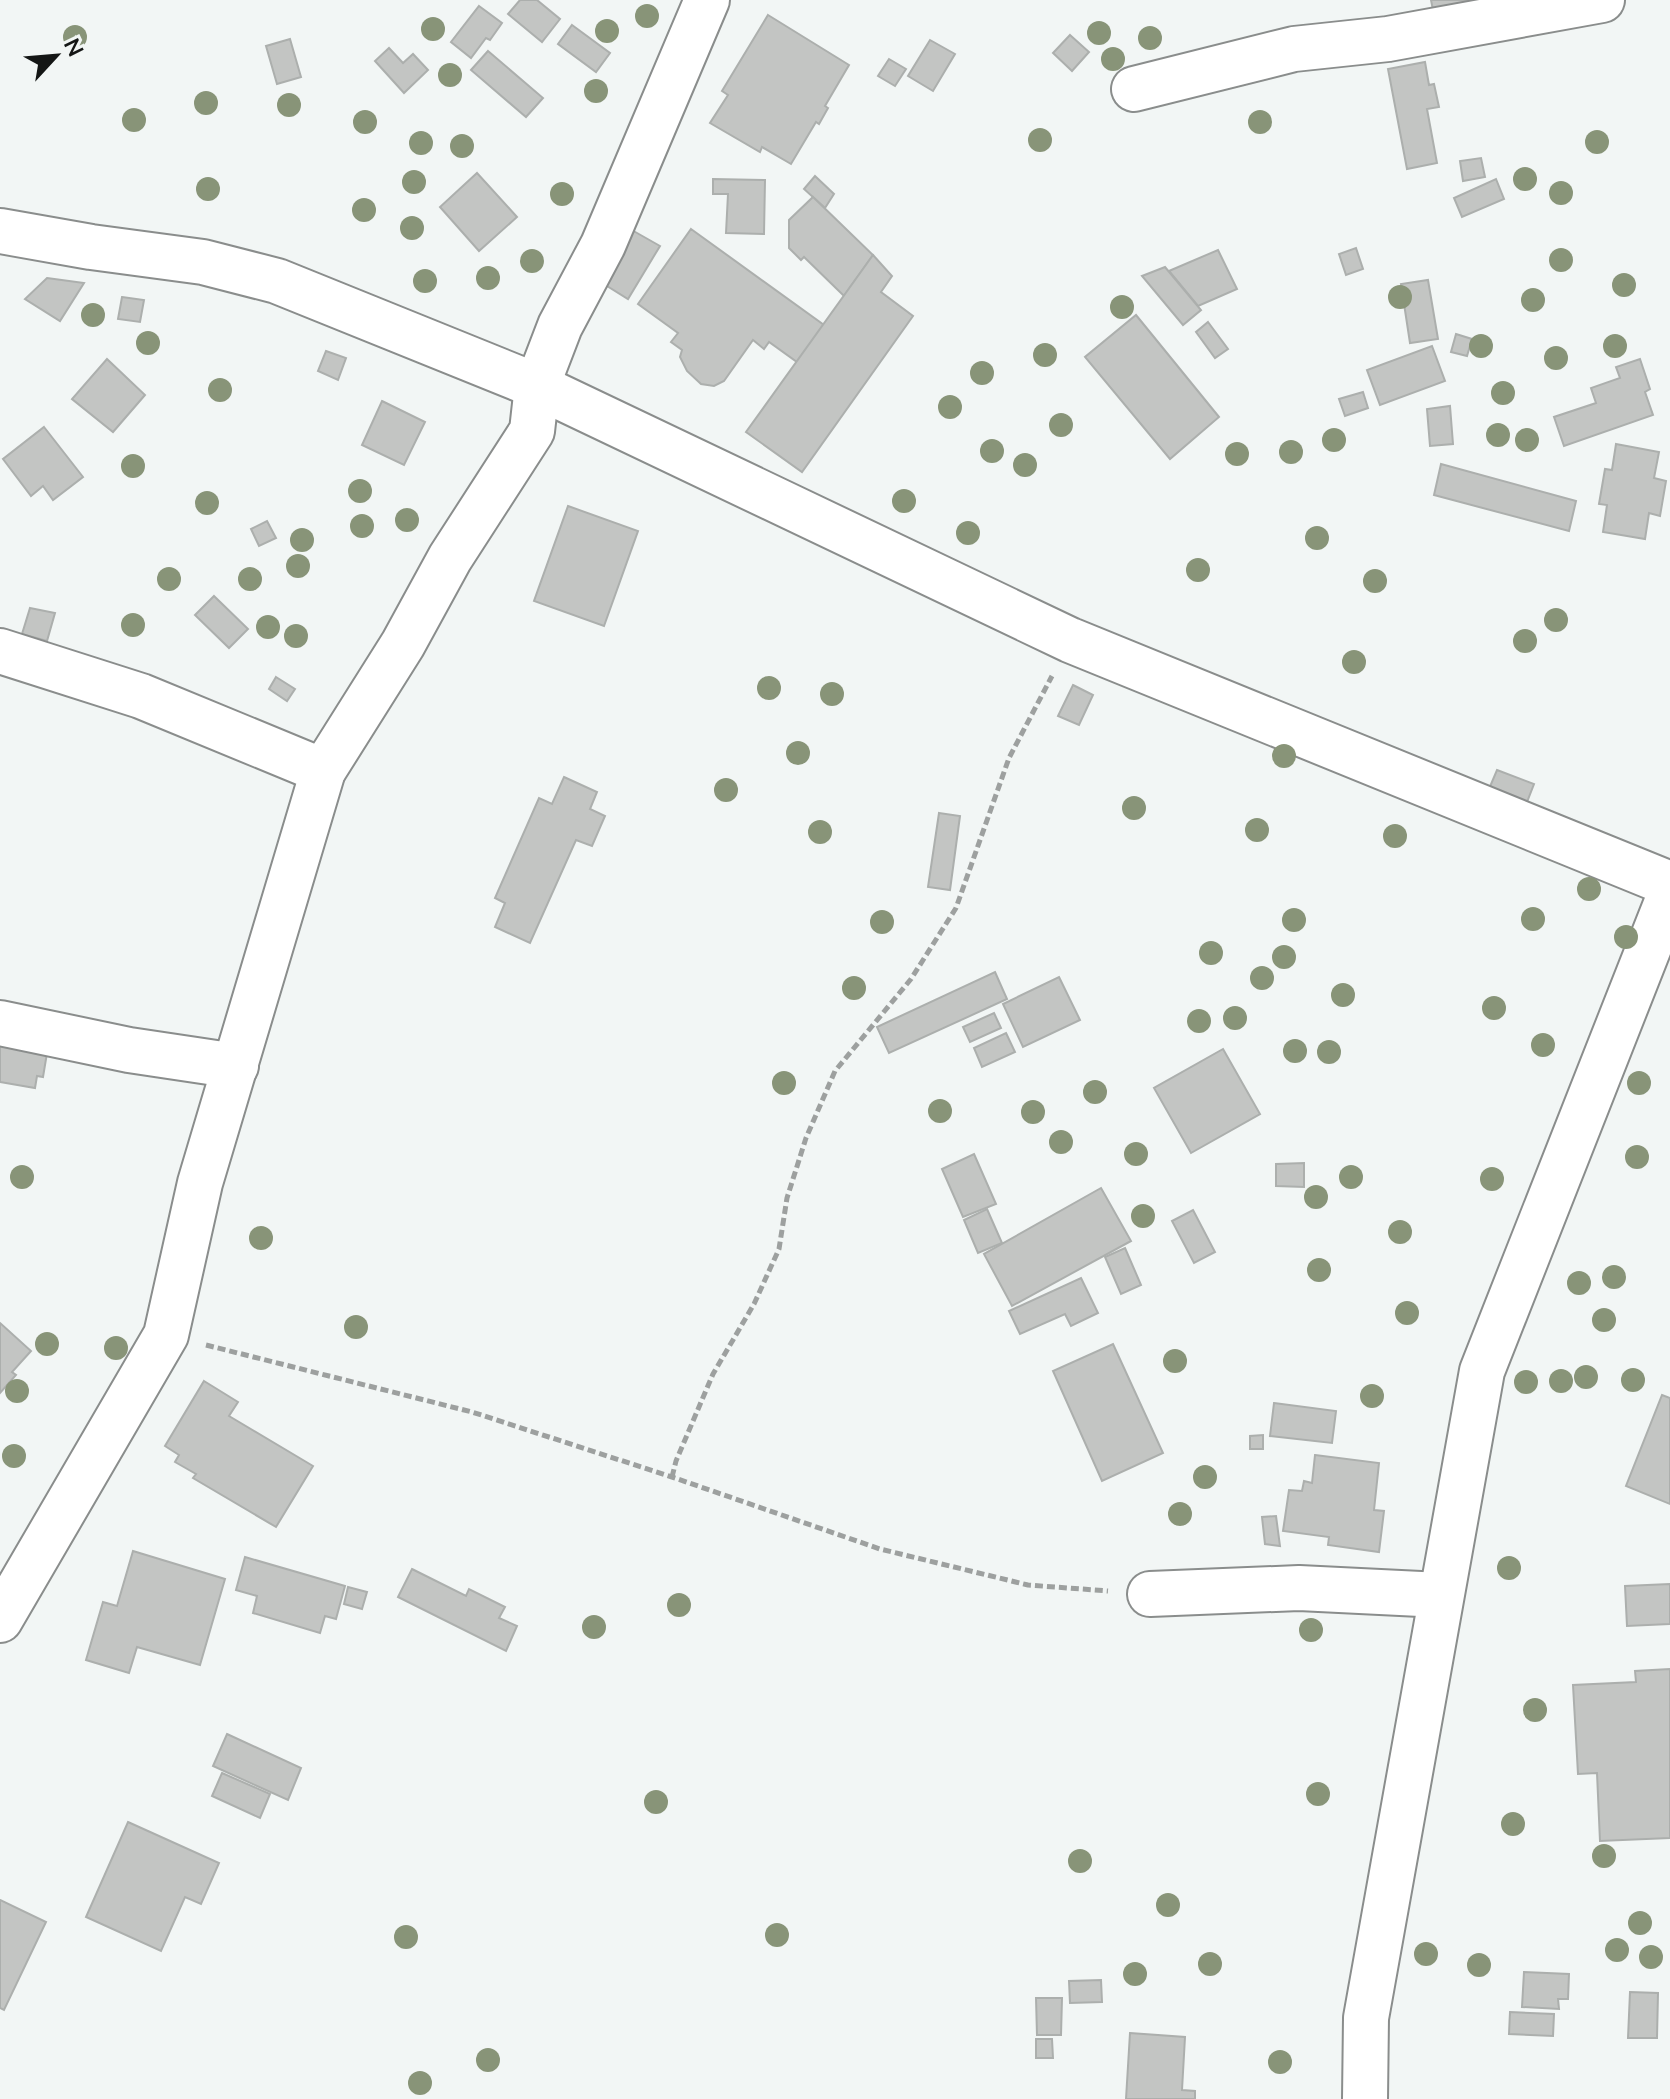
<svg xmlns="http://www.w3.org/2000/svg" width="1670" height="2099" font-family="Mulish,sans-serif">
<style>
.building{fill:#c3c5c3;stroke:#acafad;stroke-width:2}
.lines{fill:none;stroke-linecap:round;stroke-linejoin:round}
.minor-casing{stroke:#8a8d8c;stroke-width:48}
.path{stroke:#9da09f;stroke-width:5;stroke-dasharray:8 4;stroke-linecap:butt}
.minor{stroke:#fff;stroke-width:44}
.tree{fill:#889478}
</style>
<rect width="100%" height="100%" fill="#f2f6f5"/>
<!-- building -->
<g class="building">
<polygon points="520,0 537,0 560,19 542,42 508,14"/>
<polygon points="1431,0 1499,0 1434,15"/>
<polygon points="479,6 502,23 490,40 486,38 471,58 451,42"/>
<polygon points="768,15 849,65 825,106 828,108 819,124 816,122 791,164 762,147 760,152 710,123 728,95 722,91"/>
<polygon points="572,25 610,53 596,72 558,44"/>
<polygon points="1070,35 1089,52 1072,71 1053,53"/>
<polygon points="290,39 301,77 277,84 266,46"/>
<polygon points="930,40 955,54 933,91 908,76"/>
<polygon points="389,48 403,63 413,54 428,70 404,93 375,61"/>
<polygon points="488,51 543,98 526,117 471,70"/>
<polygon points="889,59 906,69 895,86 878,76"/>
<polygon points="1425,62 1429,85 1434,84 1439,107 1427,109 1437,163 1407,169 1388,69"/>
<polygon points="1481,158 1485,177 1463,181 1460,161"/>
<polygon points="477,173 517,217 479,251 440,207"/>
<polygon points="815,176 834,194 825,208 804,189"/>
<polygon points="713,179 765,180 764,234 726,233 728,194 713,194"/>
<polygon points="1496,179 1504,199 1462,217 1454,198"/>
<polygon points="813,197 873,255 844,296 804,257 801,260 789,248 789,220"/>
<polygon points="630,229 660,246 628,299 599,281"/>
<polygon points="691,229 824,325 797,362 769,342 764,349 753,340 724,381 714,386 701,384 687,371 680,357 682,350 671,342 678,333 638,304"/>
<polygon points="1356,248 1363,269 1346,275 1339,254"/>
<polygon points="1218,250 1237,289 1198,306 1169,271"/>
<polygon points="873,255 892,276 881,292 913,316 802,472 746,432"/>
<polygon points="1165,267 1201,310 1183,325 1142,276"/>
<polygon points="47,278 84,283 60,321 25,299"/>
<polygon points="1428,280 1438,339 1410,343 1401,284"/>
<polygon points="122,297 144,300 140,322 118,319"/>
<polygon points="1136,315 1219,417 1170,459 1085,357"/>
<polygon points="1208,322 1228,349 1215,358 1196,332"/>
<polygon points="1456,334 1472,339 1467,356 1451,352"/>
<polygon points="1432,346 1445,381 1380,405 1367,370"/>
<polygon points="326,351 346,358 338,380 318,371"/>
<polygon points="107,359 145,395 113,432 72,399"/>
<polygon points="1640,359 1650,389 1645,392 1653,415 1564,446 1554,417 1596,403 1591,388 1620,378 1616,367"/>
<polygon points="1363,392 1368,408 1345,416 1339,399"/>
<polygon points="382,401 425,422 404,465 362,445"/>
<polygon points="1450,406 1453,444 1430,446 1427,409"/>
<polygon points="44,427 83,477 53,500 43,486 31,496 3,459"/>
<polygon points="1616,444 1659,452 1654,478 1666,481 1660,516 1649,513 1645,539 1603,532 1607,505 1599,504 1605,469 1612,470"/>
<polygon points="1441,464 1576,501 1569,531 1434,495"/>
<polygon points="568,506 638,531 604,626 534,601"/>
<polygon points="267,521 276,538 259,546 251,529"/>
<polygon points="214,596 248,629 229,648 195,615"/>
<polygon points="30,608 55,613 47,641 22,634"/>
<polygon points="276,677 295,689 287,701 269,689"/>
<polygon points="1073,685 1093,695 1079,725 1058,716"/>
<polygon points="1497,770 1534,784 1527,802 1489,789"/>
<polygon points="564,777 597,792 590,809 605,816 592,846 576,840 530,943 495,927 505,903 495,898 539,798 552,804"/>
<polygon points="939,813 960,816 950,890 928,887"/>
<polygon points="995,972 1007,999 889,1053 877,1027"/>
<polygon points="1059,977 1080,1020 1023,1047 1003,1004"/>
<polygon points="994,1013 1001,1028 970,1042 963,1027"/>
<polygon points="1006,1033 1015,1052 982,1067 974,1048"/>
<polygon points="0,1044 47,1053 43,1077 37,1076 35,1088 0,1082"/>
<polygon points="1223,1049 1260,1114 1191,1153 1154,1088"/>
<polygon points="974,1154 996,1204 963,1217 942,1169"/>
<polygon points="1304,1163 1304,1187 1276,1186 1276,1164"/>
<polygon points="1101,1188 1131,1241 1012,1306 984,1254"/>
<polygon points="987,1209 1002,1243 978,1253 964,1220"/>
<polygon points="1193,1210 1215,1252 1194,1263 1172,1221"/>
<polygon points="1125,1248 1141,1285 1121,1294 1105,1257"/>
<polygon points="1081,1278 1098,1313 1071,1326 1065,1314 1020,1334 1009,1311"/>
<polygon points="0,1323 31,1351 12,1372 16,1375 0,1393"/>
<polygon points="1113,1344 1163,1453 1102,1481 1053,1371"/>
<polygon points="204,1381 238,1402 229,1416 313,1466 276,1527 193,1478 196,1474 175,1462 179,1455 165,1446"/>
<polygon points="1662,1395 1670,1398 1670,1504 1626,1486"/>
<polygon points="1274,1403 1336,1411 1332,1443 1270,1436"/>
<polygon points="1263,1435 1263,1449 1250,1449 1250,1436"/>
<polygon points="1315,1455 1379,1463 1374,1510 1384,1511 1379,1552 1328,1545 1329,1537 1283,1531 1289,1490 1302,1491 1304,1481 1312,1483"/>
<polygon points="1276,1516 1280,1546 1265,1544 1262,1517"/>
<polygon points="133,1551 225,1579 200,1665 137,1647 129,1673 86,1660 103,1602 117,1606"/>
<polygon points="245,1557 345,1586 336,1619 325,1616 320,1633 253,1613 257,1596 236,1590"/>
<polygon points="412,1569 466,1596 469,1589 505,1607 499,1618 517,1626 506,1651 398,1597"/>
<polygon points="1670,1584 1670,1624 1627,1626 1625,1586"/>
<polygon points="348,1587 367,1592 362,1609 344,1604"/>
<polygon points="1670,1669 1670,1838 1600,1841 1597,1773 1578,1774 1573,1685 1636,1682 1635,1671"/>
<polygon points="227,1734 301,1768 288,1800 213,1766"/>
<polygon points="222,1773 270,1794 260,1818 212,1796"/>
<polygon points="128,1822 219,1863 201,1904 185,1897 161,1951 86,1917"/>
<polygon points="0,1900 46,1922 4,2010 0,2008"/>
<polygon points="1524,1972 1569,1974 1568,1999 1558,1999 1559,2009 1522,2007"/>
<polygon points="1101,1980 1102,2002 1070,2003 1069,1981"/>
<polygon points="1630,1992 1658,1993 1657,2038 1628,2038"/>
<polygon points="1036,1998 1062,1998 1061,2035 1037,2035"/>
<polygon points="1510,2012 1554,2014 1553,2036 1509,2034"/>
<polygon points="1130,2033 1185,2037 1182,2090 1195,2091 1195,2099 1126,2099"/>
<polygon points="1036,2039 1052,2039 1053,2058 1036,2058"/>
</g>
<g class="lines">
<defs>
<g id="minor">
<polyline points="1134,89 1294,49 1388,39 1602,0"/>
<polyline points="0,231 91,247 203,262 277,281 537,386 1070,640 1670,884"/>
<polyline points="0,651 141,696 323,771"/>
<polyline points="0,1023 129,1050 236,1066"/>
<polyline points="1150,1594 1299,1588 1441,1595"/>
<polyline points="0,1620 166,1335 200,1183 323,771 403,644 450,558 532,431 537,386 560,326 603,245 707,0"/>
<polyline points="1365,2099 1366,2018 1482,1371 1670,894"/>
</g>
</defs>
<!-- minor casing -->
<use href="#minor" class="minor-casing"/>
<!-- path -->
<g class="path">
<polyline points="206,1345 472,1412 672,1477 880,1549 1028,1585 1108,1591"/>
<polyline points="672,1477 676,1461 713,1374 754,1304 779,1249 787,1198 806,1138 835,1071 911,979 956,908 1009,758 1052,676"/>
</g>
<!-- minor -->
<use href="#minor" class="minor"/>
</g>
<!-- trees -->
<g class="tree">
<circle cx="647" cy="16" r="12"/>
<circle cx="433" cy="29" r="12"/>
<circle cx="607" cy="31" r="12"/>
<circle cx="1099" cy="33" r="12"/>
<circle cx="75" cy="37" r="12"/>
<circle cx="1150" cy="38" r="12"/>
<circle cx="1113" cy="59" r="12"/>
<circle cx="450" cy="75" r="12"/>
<circle cx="596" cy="91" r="12"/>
<circle cx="206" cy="103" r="12"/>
<circle cx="289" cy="105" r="12"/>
<circle cx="134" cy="120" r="12"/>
<circle cx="365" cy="122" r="12"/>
<circle cx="1260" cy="122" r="12"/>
<circle cx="1040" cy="140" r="12"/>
<circle cx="1597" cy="142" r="12"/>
<circle cx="421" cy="143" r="12"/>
<circle cx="462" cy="146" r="12"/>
<circle cx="1525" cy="179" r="12"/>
<circle cx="414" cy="182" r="12"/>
<circle cx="208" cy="189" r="12"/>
<circle cx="1561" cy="193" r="12"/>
<circle cx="562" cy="194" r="12"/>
<circle cx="364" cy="210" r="12"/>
<circle cx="412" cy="228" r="12"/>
<circle cx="1561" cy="260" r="12"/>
<circle cx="532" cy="261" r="12"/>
<circle cx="488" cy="278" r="12"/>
<circle cx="425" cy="281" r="12"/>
<circle cx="1624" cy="285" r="12"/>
<circle cx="1400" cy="297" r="12"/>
<circle cx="1533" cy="300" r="12"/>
<circle cx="1122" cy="307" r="12"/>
<circle cx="93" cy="315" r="12"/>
<circle cx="148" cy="343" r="12"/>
<circle cx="1481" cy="346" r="12"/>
<circle cx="1615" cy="346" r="12"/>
<circle cx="1045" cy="355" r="12"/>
<circle cx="1556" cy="358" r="12"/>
<circle cx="982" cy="373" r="12"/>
<circle cx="220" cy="390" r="12"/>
<circle cx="1503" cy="393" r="12"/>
<circle cx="950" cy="407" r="12"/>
<circle cx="1061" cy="425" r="12"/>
<circle cx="1498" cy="435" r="12"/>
<circle cx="1334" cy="440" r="12"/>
<circle cx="1527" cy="440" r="12"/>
<circle cx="992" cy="451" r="12"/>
<circle cx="1291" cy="452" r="12"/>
<circle cx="1237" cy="454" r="12"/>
<circle cx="1025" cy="465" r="12"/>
<circle cx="133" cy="466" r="12"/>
<circle cx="360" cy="491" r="12"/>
<circle cx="904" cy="501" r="12"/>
<circle cx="207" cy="503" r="12"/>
<circle cx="407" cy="520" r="12"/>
<circle cx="362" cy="526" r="12"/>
<circle cx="968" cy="533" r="12"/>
<circle cx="1317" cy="538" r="12"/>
<circle cx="302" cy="540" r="12"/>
<circle cx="298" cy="566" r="12"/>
<circle cx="1198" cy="570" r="12"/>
<circle cx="169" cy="579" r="12"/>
<circle cx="250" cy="579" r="12"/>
<circle cx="1375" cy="581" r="12"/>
<circle cx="1556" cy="620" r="12"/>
<circle cx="133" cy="625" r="12"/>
<circle cx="268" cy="627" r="12"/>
<circle cx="296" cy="636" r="12"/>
<circle cx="1525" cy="641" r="12"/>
<circle cx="1354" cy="662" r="12"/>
<circle cx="769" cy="688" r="12"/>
<circle cx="832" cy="694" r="12"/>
<circle cx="798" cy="753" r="12"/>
<circle cx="1284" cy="756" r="12"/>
<circle cx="726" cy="790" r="12"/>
<circle cx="1134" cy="808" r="12"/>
<circle cx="1257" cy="830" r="12"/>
<circle cx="820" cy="832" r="12"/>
<circle cx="1395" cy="836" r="12"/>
<circle cx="1589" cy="889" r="12"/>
<circle cx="1533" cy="919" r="12"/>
<circle cx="1294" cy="920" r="12"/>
<circle cx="882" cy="922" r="12"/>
<circle cx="1626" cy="937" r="12"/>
<circle cx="1211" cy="953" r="12"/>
<circle cx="1284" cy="957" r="12"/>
<circle cx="1262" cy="978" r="12"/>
<circle cx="854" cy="988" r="12"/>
<circle cx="1343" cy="995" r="12"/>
<circle cx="1494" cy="1008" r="12"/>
<circle cx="1235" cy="1018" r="12"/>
<circle cx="1199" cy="1021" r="12"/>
<circle cx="1543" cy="1045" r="12"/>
<circle cx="1295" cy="1051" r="12"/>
<circle cx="1329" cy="1052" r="12"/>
<circle cx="784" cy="1083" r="12"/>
<circle cx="1639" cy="1083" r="12"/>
<circle cx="1095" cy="1092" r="12"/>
<circle cx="940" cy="1111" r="12"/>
<circle cx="1033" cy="1112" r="12"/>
<circle cx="1061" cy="1142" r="12"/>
<circle cx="1136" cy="1154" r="12"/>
<circle cx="1637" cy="1157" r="12"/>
<circle cx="22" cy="1177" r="12"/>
<circle cx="1351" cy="1177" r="12"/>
<circle cx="1492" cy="1179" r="12"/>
<circle cx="1316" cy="1197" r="12"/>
<circle cx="1143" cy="1216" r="12"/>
<circle cx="1400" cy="1232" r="12"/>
<circle cx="261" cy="1238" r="12"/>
<circle cx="1319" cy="1270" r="12"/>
<circle cx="1614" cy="1277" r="12"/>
<circle cx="1579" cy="1283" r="12"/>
<circle cx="1407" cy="1313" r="12"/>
<circle cx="1604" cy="1320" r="12"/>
<circle cx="356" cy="1327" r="12"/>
<circle cx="47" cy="1344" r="12"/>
<circle cx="116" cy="1348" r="12"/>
<circle cx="1175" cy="1361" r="12"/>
<circle cx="1586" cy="1377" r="12"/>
<circle cx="1633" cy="1380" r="12"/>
<circle cx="1561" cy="1381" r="12"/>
<circle cx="1526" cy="1382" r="12"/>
<circle cx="17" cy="1391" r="12"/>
<circle cx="1372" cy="1396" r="12"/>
<circle cx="14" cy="1456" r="12"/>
<circle cx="1205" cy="1477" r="12"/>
<circle cx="1180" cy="1514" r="12"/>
<circle cx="1509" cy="1568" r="12"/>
<circle cx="679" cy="1605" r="12"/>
<circle cx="594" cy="1627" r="12"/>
<circle cx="1311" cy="1630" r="12"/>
<circle cx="1535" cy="1710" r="12"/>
<circle cx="1318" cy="1794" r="12"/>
<circle cx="656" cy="1802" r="12"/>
<circle cx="1513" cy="1824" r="12"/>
<circle cx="1604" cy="1856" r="12"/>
<circle cx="1080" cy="1861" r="12"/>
<circle cx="1168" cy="1905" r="12"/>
<circle cx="1640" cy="1923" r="12"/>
<circle cx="777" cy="1935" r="12"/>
<circle cx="406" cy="1937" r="12"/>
<circle cx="1617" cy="1950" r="12"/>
<circle cx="1426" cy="1954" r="12"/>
<circle cx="1651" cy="1957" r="12"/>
<circle cx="1210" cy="1964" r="12"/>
<circle cx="1479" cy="1965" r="12"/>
<circle cx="1135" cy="1974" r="12"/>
<circle cx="488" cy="2060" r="12"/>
<circle cx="1280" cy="2062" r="12"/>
<circle cx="420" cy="2083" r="12"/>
</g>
<!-- north arrow -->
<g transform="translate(56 56) rotate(64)" stroke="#f2f6f5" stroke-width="6" paint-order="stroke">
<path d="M0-6L14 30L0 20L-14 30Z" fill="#141615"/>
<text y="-12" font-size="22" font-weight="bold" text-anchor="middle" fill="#141615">N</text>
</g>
</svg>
